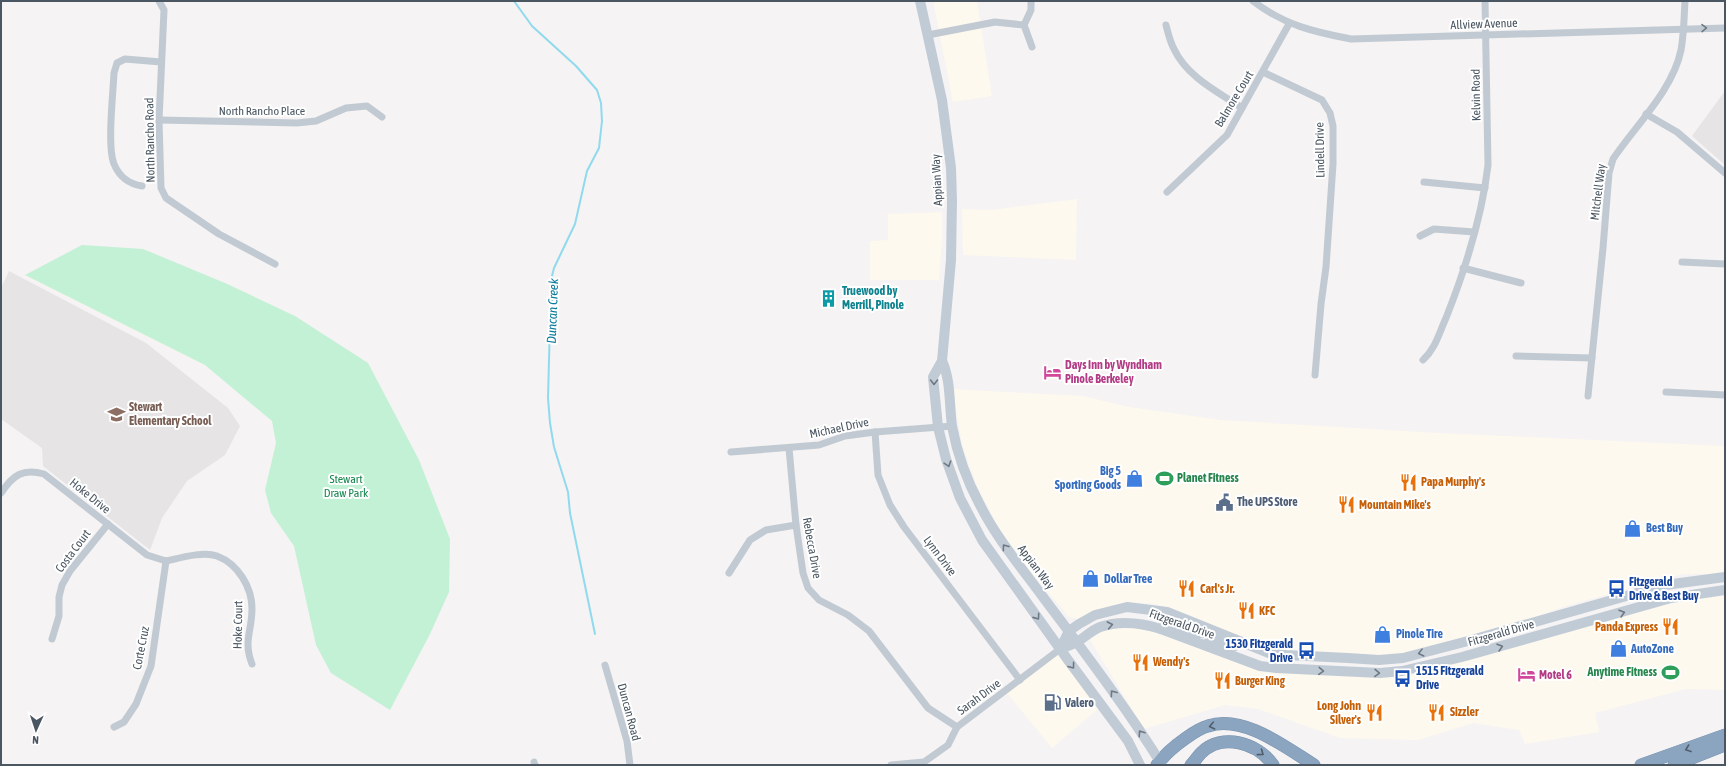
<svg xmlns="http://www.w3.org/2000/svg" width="1726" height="766" font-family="'Asap Condensed',sans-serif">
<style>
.commercial{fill:#fdf9ef}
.education{fill:#e6e4e5}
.green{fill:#c3f1d5}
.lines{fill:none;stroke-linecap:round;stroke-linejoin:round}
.stream{stroke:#90daee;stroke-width:2}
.highway-casing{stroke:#7690ad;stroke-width:13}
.street{stroke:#c1cad2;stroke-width:7}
.secondary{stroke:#c1cbd6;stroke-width:10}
.highway{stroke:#8ba5c1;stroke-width:12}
.oneway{stroke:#6e7983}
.oneway2{stroke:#6e7984}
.oneway3{stroke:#505e6b}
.labels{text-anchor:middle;stroke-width:4;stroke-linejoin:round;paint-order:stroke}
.street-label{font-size:12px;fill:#4a5661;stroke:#fff}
.culture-label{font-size:12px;font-weight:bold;fill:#0d838f;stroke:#fff;text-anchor:start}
.hotel-label{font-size:12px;font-weight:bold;fill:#b23c85;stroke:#fff;text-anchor:start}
.education-label{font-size:12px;font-weight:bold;fill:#785e54;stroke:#fff;text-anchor:start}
.shop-label{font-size:12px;font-weight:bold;fill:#366cbe;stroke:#fff;text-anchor:start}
.leisure-label{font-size:12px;font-weight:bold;fill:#27864d;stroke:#fff;text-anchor:start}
.park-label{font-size:12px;fill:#17864f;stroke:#fff}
.food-label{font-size:12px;font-weight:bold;fill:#c56008;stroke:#fff;text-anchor:start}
.service-label{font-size:12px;font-weight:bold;fill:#4e5e75;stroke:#fff;text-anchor:start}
.transit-label{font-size:12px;font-weight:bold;fill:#164399;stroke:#fff;text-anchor:start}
.water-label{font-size:13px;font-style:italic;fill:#0c7c9b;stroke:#fff}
</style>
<rect width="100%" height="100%" fill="#f5f3f3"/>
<!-- commercial -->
<g class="commercial">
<polygon points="933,1 977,1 992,96 953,102"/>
<polygon points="1077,199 1076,260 963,255 962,209 991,210"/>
<polygon points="942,212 942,239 939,280 870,280 870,241 888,240 888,214"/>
<polygon points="953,389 1083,396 1129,407 1221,420 1439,433 1725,446 1725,574 1683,574 1566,606 1500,629 1425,650 1387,656 1272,649 1222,631 1156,604 1130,602 1113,606 1081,620 1069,617 1030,571 997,525 976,484 962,445"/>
<polygon points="1725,594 1725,690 1686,689 1595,713 1599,732 1525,744 1519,730 1473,723 1418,740 1340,738 1258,709 1225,705 1144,729 1090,640 1106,627 1138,625 1263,669 1351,675 1442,666 1678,600"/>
<polygon points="1060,653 1099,708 1052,748 1007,693"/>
</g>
<!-- education -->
<g class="education">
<polygon points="1725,91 1725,165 1692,136"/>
<polygon points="9,271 146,343 228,408 240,426 225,455 187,481 162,518 150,550 43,466 42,448 1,419 1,288"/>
</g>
<!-- green -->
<polygon class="green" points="82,245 143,249 225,283 295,316 368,363 419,460 450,539 449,592 430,634 390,710 331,673 316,645 294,546 271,513 265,490 276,443 272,421 205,365 25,275"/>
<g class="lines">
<!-- stream -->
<polyline class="stream" points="514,1 532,26 576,66 597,90 601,103 602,121 599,148 587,171 575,224 554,268 551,280 553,288 550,322 548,398 550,423 554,447 568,492 570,513 595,634"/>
<defs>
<g id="highway">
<path d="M1157,765C1164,755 1176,745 1186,738C1193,733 1200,728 1208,726C1243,714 1285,747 1314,765"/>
<path d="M1191,765C1195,761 1198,756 1201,753C1222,732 1258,743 1273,765"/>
<polyline points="1641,765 1725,735"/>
<polyline points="1674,765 1725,745"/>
</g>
</defs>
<!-- highway casing -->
<use href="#highway" class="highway-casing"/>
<!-- street -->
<g class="street">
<polyline points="159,1 164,10 159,120 161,188 166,198 219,234 275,264"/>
<path d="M1253,1C1284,25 1314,32 1351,39L1725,28"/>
<polyline points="1024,25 1032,47"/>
<path d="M1166,25C1168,33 1170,42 1174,49C1187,77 1218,92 1242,108"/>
<polyline points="928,35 995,22 1024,25 1031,10 1031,1"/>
<polyline points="1263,72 1322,100 1330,113 1333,126 1333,164 1326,267 1321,304 1315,375"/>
<polyline points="1646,114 1677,132 1725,173"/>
<polyline points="159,120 297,123 316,121 346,108 367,106 382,117"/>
<polyline points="1424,182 1485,188"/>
<path d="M142,186C129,184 119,176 114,164C107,146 113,95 114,73L117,63L125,59L161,62"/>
<polyline points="1167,192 1227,135 1289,24"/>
<polyline points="1420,236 1434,229 1474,232"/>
<polyline points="1682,262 1725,264"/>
<polyline points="1463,268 1521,283"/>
<polyline points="1516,356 1592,358"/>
<path d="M1423,360C1436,348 1439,333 1446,318C1465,270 1482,217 1488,165L1485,1"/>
<polyline points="1666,392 1725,395"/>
<path d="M1588,396L1603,248L1609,173L1613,159C1635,126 1673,90 1681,50C1684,34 1684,17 1685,1"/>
<polyline points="875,432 878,475 890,505 904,527 1020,680"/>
<polyline points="789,448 796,525 803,573 808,588 819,600 848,615 869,631 928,708 957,727"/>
<polyline points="731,452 819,445 845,436 875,432 953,426"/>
<path d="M1,493C13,475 23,468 44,474L147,555L166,561"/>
<path d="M166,561C180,558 203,551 217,556C238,564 252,587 252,609C252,631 243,641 252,664"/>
<polyline points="729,573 750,540 766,530 796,525"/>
<polyline points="52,639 59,616 59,597 62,585 70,571 108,524"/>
<polyline points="605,665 627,741 630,765"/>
<polyline points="114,727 124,722 136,704 151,666 166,561"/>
<polyline points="534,762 535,765"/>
<polyline points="891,765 924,762 948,745 957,727 1060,649"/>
</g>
<!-- secondary -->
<g class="secondary">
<polyline points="920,1 942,100 951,168 952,201 951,260 942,361 933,377 938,427 946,459 960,498 982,540 1068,660 1128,741 1140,765"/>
<path d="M942,361C951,380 949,404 952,426C957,453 967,481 980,505C997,539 1021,567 1043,597C1084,652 1126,707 1162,765"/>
<path d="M1161,629C1173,619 1186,631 1198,633C1204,634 1209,633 1215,632"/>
<polyline points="1205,645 1211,641 1235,646"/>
<polyline points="1060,649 1069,631 1079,624 1095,615 1127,607 1167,612 1269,653 1286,655 1348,658 1379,660 1403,658 1468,641 1665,585 1725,577"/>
<path d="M1060,649C1065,647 1072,645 1077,642C1085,637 1092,630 1100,627C1120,620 1142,623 1161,629L1260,666L1276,668L1380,673L1402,671L1462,657L1671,598L1725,590"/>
</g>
<!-- highway -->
<use href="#highway" class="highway"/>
</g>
<!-- one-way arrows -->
<defs><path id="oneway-chevron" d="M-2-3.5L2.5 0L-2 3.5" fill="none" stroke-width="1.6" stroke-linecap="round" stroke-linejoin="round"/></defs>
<use class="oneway" href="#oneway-chevron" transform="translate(1704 28) rotate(-1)"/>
<g class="oneway2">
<use href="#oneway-chevron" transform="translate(934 382) rotate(90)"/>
<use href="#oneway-chevron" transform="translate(948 464) rotate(72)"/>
<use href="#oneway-chevron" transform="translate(1005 547) rotate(-126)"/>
<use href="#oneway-chevron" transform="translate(1622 613) rotate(-16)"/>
<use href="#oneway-chevron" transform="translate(1037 617) rotate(55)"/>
<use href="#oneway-chevron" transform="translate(1110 625) rotate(-11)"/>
<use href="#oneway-chevron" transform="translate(1500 647) rotate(-16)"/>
<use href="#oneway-chevron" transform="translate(1421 653) rotate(166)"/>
<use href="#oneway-chevron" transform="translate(1072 666) rotate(53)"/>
<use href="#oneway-chevron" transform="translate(1321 671) rotate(3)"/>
<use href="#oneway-chevron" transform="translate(1377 673) rotate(1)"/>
<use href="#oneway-chevron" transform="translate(1113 693) rotate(-126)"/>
<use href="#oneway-chevron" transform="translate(1141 733) rotate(-124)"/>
</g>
<g class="oneway3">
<use href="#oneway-chevron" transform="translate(1212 726) rotate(168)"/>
<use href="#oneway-chevron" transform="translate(1688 749) rotate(160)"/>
<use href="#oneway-chevron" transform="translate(1261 753) rotate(36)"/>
</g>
<!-- icons -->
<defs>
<symbol id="building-bare" viewBox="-9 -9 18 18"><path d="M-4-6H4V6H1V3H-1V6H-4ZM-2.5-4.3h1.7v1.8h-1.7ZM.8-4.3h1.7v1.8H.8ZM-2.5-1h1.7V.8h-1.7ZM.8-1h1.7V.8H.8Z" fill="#0f9aa8" stroke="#fff" stroke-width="2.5" paint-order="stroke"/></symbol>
<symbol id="hotel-bare" viewBox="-9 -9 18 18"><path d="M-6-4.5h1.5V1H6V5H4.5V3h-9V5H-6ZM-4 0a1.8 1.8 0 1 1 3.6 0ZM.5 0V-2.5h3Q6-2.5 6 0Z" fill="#d1479c" stroke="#fff" stroke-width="2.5" paint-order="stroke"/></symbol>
<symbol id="school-bare" viewBox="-9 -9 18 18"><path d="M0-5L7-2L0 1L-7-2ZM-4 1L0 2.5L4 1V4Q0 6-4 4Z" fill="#8d6e63" stroke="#fff" stroke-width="2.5" paint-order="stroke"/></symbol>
<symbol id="shop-bare" viewBox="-9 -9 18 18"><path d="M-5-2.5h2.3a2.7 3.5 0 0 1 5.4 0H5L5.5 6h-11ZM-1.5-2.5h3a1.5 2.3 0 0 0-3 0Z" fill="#3f7fe0" stroke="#fff" stroke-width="2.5" paint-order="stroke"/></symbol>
<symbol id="stadium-bare" viewBox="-9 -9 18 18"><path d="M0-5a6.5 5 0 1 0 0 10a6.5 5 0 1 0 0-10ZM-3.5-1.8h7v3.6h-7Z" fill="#2e9e5b" stroke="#fff" stroke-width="2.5" paint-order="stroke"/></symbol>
<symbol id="restaurant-bare" viewBox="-9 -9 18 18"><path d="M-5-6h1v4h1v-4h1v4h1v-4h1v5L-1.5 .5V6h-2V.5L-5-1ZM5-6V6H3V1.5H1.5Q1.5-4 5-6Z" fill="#e8710a" stroke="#fff" stroke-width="2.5" paint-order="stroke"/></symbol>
<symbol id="civic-bare" viewBox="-9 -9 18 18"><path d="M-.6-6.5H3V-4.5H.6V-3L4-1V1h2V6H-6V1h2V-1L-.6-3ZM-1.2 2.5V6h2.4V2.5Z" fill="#5c6f8a" stroke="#fff" stroke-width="2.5" paint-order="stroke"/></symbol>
<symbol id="bus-bare" viewBox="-9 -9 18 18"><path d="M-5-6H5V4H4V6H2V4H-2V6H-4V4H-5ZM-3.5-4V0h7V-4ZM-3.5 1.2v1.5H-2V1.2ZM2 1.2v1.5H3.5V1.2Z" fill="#1a4fb4" stroke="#fff" stroke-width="2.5" paint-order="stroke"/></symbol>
<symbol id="fuel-bare" viewBox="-9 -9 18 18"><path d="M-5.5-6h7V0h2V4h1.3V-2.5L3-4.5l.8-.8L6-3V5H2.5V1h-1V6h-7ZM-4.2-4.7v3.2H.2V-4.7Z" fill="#5c6f8a" stroke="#fff" stroke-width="2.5" paint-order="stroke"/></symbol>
</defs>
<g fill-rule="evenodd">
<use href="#building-bare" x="816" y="286" width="25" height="25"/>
<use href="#hotel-bare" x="1040" y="360" width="25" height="25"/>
<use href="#school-bare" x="104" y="402" width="25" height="25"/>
<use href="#shop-bare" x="1122" y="466" width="25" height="25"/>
<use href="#stadium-bare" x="1152" y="466" width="25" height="25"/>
<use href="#restaurant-bare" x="1396" y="470" width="25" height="25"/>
<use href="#civic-bare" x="1212" y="490" width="25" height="25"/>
<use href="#restaurant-bare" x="1334" y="492" width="25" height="25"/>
<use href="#shop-bare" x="1620" y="516" width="25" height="25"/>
<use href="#shop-bare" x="1078" y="566" width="25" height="25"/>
<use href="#restaurant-bare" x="1174" y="576" width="25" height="25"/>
<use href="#bus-bare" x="1604" y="576" width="25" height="25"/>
<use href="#restaurant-bare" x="1234" y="598" width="25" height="25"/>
<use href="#restaurant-bare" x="1658" y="614" width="25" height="25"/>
<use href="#shop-bare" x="1370" y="622" width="25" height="25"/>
<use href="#shop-bare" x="1606" y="636" width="25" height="25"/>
<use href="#bus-bare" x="1294" y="638" width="25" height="25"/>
<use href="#restaurant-bare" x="1128" y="650" width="25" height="25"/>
<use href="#stadium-bare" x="1658" y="660" width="25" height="25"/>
<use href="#hotel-bare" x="1514" y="662" width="25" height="25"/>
<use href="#bus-bare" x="1390" y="666" width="25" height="25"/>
<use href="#restaurant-bare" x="1210" y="668" width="25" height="25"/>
<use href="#fuel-bare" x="1040" y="690" width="25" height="25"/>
<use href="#restaurant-bare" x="1424" y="700" width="25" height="25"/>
<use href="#restaurant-bare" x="1362" y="700" width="25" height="25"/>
</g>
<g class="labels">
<!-- street labels -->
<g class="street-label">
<text transform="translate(1484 24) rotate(-2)" y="4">Allview Avenue</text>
<text transform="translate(1476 95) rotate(-91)" y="4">Kelvin Road</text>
<text transform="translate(1234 99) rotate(-59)" y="4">Balmore Court</text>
<text x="262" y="115">North Rancho Place</text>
<text transform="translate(150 140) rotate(-91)" y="4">North Rancho Road</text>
<text transform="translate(1320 150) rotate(-91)" y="4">Lindell Drive</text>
<text transform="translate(937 180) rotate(-93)" y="4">Appian Way</text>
<text transform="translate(1598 192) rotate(-83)" y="4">Mitchell Way</text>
<text transform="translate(839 428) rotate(-12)" y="4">Michael Drive</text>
<text transform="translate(90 496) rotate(39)" y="4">Hoke Drive</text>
<text transform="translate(812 548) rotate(80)" y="4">Rebecca Drive</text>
<text transform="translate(73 551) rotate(-53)" y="4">Costa Court</text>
<text transform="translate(940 556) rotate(53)" y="4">Lynn Drive</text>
<text transform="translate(1036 567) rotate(53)" y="4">Appian Way</text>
<text transform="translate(1182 624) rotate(19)" y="4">Fitzgerald Drive</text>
<text transform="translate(238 625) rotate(-89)" y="4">Hoke Court</text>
<text transform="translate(1501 633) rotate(-16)" y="4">Fitzgerald Drive</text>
<text transform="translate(141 648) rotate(-79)" y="4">Corte Cruz</text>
<text transform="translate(979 697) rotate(-37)" y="4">Sarah Drive</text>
<text transform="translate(629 712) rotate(75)" y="4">Duncan Road</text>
</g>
<!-- culture labels -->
<g class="culture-label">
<text x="842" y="295">Truewood by<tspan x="842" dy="14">Merrill, Pinole</tspan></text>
</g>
<!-- hotel labels -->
<g class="hotel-label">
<text x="1065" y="369">Days Inn by Wyndham<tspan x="1065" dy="14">Pinole Berkeley</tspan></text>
<text x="1539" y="679">Motel 6</text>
</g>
<!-- education labels -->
<g class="education-label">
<text x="129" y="411">Stewart<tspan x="129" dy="14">Elementary School</tspan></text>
</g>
<!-- shop labels -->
<g class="shop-label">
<text x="1121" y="475" text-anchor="end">Big 5<tspan x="1121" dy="14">Sporting Goods</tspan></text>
<text x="1646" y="532">Best Buy</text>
<text x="1104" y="583">Dollar Tree</text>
<text x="1396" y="638">Pinole Tire</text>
<text x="1631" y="653">AutoZone</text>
</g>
<!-- leisure labels -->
<g class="leisure-label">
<text x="1177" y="482">Planet Fitness</text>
<text x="1657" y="676" text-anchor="end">Anytime Fitness</text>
</g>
<!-- park labels -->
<g class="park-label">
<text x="346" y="483">Stewart<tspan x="346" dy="14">Draw Park</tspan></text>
</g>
<!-- food labels -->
<g class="food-label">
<text x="1421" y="486">Papa Murphy's</text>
<text x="1359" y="509">Mountain Mike's</text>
<text x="1200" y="593">Carl's Jr.</text>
<text x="1259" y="615">KFC</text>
<text x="1658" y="631" text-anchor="end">Panda Express</text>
<text x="1153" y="666">Wendy's</text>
<text x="1235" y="685">Burger King</text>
<text x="1361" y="710" text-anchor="end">Long John<tspan x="1361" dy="14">Silver's</tspan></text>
<text x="1450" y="716">Sizzler</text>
</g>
<!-- service labels -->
<g class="service-label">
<text x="1237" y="506">The UPS Store</text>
<text x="1065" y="707">Valero</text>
</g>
<!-- transit labels -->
<g class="transit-label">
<text x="1629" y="586">Fitzgerald<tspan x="1629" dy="14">Drive &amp; Best Buy</tspan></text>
<text x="1293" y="648" text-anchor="end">1530 Fitzgerald<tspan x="1293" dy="14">Drive</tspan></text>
<text x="1416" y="675">1515 Fitzgerald<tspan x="1416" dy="14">Drive</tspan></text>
</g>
<!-- water labels -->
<g class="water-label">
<text transform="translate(552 311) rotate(-88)" y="5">Duncan Creek</text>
</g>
</g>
<!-- border -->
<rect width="1726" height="766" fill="none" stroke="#4a5661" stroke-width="4"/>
<!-- north arrow -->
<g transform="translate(36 730) rotate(183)" stroke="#ffffff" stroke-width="3" paint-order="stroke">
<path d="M0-3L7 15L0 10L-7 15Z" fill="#4a5661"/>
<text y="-6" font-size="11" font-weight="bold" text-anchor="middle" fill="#4a5661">N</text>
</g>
</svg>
